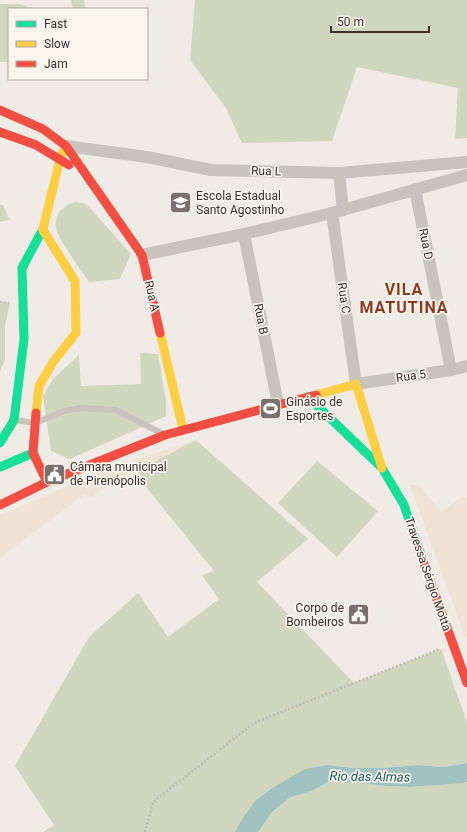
<svg xmlns="http://www.w3.org/2000/svg" width="467" height="832" font-family="Roboto,sans-serif">
<style>
.green{fill:#d1d6bf}
.plaza{fill:#eee3d5}
.water{fill:#a1c2c1}
.lines{fill:none;stroke-linecap:round;stroke-linejoin:round}
.path{stroke:#c2bbb6;stroke-width:2.5;stroke-dasharray:2 2;stroke-linecap:butt}
.lane{stroke:#c9c3be;stroke-width:6}
.street{stroke:#c9c3be;stroke-width:12}
.fast{stroke:#16e098;stroke-width:9}
.slow{stroke:#ffcf43;stroke-width:9}
.jam{stroke:#f24e42;stroke-width:9}
.labels{text-anchor:middle;stroke-width:3.5;stroke-linejoin:round;paint-order:stroke}
.street-label{font-size:12px;fill:#3b302b;stroke:#fbf5ee}
.poi-label{font-size:12px;fill:#3b302b;stroke:#fbf5ee;text-anchor:start}
.water-label{font-size:13px;font-style:italic;fill:#1f5a5e;stroke:#fbf5ee}
.district-label{font-size:16px;font-weight:bold;letter-spacing:1px;fill:#8c3b22;stroke:#fbf5ee}
</style>
<rect width="100%" height="100%" fill="#f0ebe5"/>
<!-- green -->
<g class="green">
<polygon points="71,0 84,0 85,9 73,9"/>
<polygon points="195,0 467,0 467,138 455,139 458,88 357,67 332,141 242,143 226,108 190,60"/>
<polygon points="0,4 20,4 33,9 9,9 9,62 0,62"/>
<path d="M74,202L83,203L89,207L131,254L120,279L89,282C82,271 58,239 56,228C54,214 62,207 74,202Z"/>
<polygon points="0,204 4,206 9,220 0,222"/>
<polygon points="0,302 10,303 5,326 5,360 0,371"/>
<polygon points="140,353 158,354 166,400 166,416 70,459 51,451 43,396 53,379 79,355 81,386 141,384"/>
<polygon points="196,440 308,539 257,582 354,683 441,649 467,722 467,763 444,767 418,765 384,768 354,768 327,765 242,819 235,832 43,832 54,825 15,766 89,637 138,593 168,637 219,599 202,575 214,571 134,472"/>
<polygon points="317,461 378,511 337,557 278,503"/>
<polygon points="328,782 361,783 386,786 411,787 467,782 467,832 258,832 272,812 289,798 311,791"/>
</g>
<!-- plaza -->
<g class="plaza">
<polygon points="196,440 102,489 89,498 85,494 0,558 0,515 115,466"/>
<polygon points="410,485 418,485 442,512 464,495 467,498 467,637 465,637"/>
</g>
<!-- water -->
<polygon class="water" points="467,763 467,782 463,783 411,787 386,786 361,783 328,782 311,791 289,798 272,812 258,832 235,832 242,819 254,802 272,788 305,769 327,765 354,768 384,768 418,765 444,767"/>
<g class="lines">
<!-- path -->
<g class="path">
<polyline points="0,302 9,303"/>
<polyline points="145,832 153,802 254,723 440,649"/>
</g>
<!-- lane -->
<polyline class="lane" points="15,420 35,423 64,411 81,408 116,410 161,433"/>
<!-- street -->
<g class="street">
<polyline points="66,146 147,157 211,170 339,173 467,162"/>
<polyline points="339,173 343,210"/>
<polyline points="415,189 451,370"/>
<polyline points="332,213 356,384 451,370 467,366"/>
<polyline points="244,234 278,404"/>
<polyline points="142,255 244,234 332,213 467,175"/>
</g>
<!-- fast -->
<g class="fast">
<polyline points="308,397 382,468 404,505 423,561"/>
<polyline points="0,443 14,420 24,339 22,268 43,229"/>
<polyline points="0,467 33,453"/>
</g>
<!-- slow -->
<g class="slow">
<polyline points="43,229 60,159 66,146"/>
<polyline points="160,333 183,429"/>
<polyline points="316,395 356,384 382,468"/>
<polyline points="36,413 39,386 53,362 76,333 75,281 43,230"/>
</g>
<!-- jam -->
<g class="jam">
<polyline points="0,110 43,129 66,146 142,255 160,333"/>
<polyline points="0,132 36,145 69,165"/>
<polyline points="36,413 33,453 47,482"/>
<polyline points="0,505 47,482 165,435 316,395"/>
<polyline points="423,561 467,683"/>
</g>
</g>
<!-- icons -->
<defs>
<symbol id="school-square" viewBox="-11 -11 22 22"><rect x="-9" y="-9" width="18" height="18" rx="4" fill="#7a716c" stroke="#fbf5ee"/><path d="M0-5L7-2L0 1L-7-2ZM-4 1L0 2.5L4 1V4Q0 6-4 4Z" fill="#fff"/></symbol>
<symbol id="stadium-square" viewBox="-11 -11 22 22"><rect x="-9" y="-9" width="18" height="18" rx="4" fill="#7a716c" stroke="#fbf5ee"/><path d="M0-5a6.5 5 0 1 0 0 10a6.5 5 0 1 0 0-10ZM-3.5-1.8h7v3.6h-7Z" fill="#fff"/></symbol>
<symbol id="civic-square" viewBox="-11 -11 22 22"><rect x="-9" y="-9" width="18" height="18" rx="4" fill="#7a716c" stroke="#fbf5ee"/><path d="M-.6-6.5H3V-4.5H.6V-3L4-1V1h2V6H-6V1h2V-1L-.6-3ZM-1.2 2.5V6h2.4V2.5Z" fill="#fff"/></symbol>
</defs>
<g fill-rule="evenodd">
<use href="#school-square" x="168" y="190" width="25" height="25"/>
<use href="#stadium-square" x="258" y="396" width="25" height="25"/>
<use href="#civic-square" x="42" y="462" width="25" height="25"/>
<use href="#civic-square" x="346" y="602" width="25" height="25"/>
</g>
<g class="labels">
<!-- street labels -->
<g class="street-label">
<text transform="translate(266 171) rotate(2)" y="4">Rua L</text>
<text transform="translate(426 244) rotate(79)" y="4">Rua D</text>
<text transform="translate(152 296) rotate(77)" y="4">Rua A</text>
<text transform="translate(344 298) rotate(82)" y="4">Rua C</text>
<text transform="translate(261 319) rotate(79)" y="4">Rua B</text>
<text transform="translate(411 376) rotate(-8)" y="4">Rua 5</text>
<text transform="translate(428 574) rotate(71)" y="4">Travessa Sérgio Motta</text>
</g>
<!-- poi labels -->
<g class="poi-label">
<text x="196" y="200">Escola Estadual<tspan x="196" dy="14">Santo Agostinho</tspan></text>
<text x="286" y="406">Ginásio de<tspan x="286" dy="14">Esportes</tspan></text>
<text x="70" y="471">Câmara municipal<tspan x="70" dy="14">de Pirenópolis</tspan></text>
<text x="344" y="612" text-anchor="end">Corpo de<tspan x="344" dy="14">Bombeiros</tspan></text>
</g>
<!-- water labels -->
<g class="water-label">
<text transform="translate(370 776) rotate(1)" y="5">Rio das Almas</text>
</g>
<!-- district labels -->
<g class="district-label">
<text x="404" y="295">VILA<tspan x="404" dy="18">MATUTINA</tspan></text>
</g>
</g>
<!-- legend -->
<rect x="8" y="8" width="140" height="72" fill="#fbf5ee" stroke="#aea6a0"/>
<rect x="16" y="21" width="20" height="6" fill="#16e098" stroke="#aea6a0"/>
<text x="44" y="28" font-size="12" fill="#3b302b">Fast</text>
<rect x="16" y="41" width="20" height="6" fill="#ffcf43" stroke="#aea6a0"/>
<text x="44" y="48" font-size="12" fill="#3b302b">Slow</text>
<rect x="16" y="61" width="20" height="6" fill="#f24e42" stroke="#aea6a0"/>
<text x="44" y="68" font-size="12" fill="#3b302b">Jam</text>
<!-- scale -->
<path d="M331 26v6h98v-6" fill="none" stroke="#3b302b" stroke-width="2"/>
<text x="337" y="26" font-size="12" fill="#3b302b" stroke="#fbf5ee" stroke-width="3" paint-order="stroke">50 m</text>
</svg>
